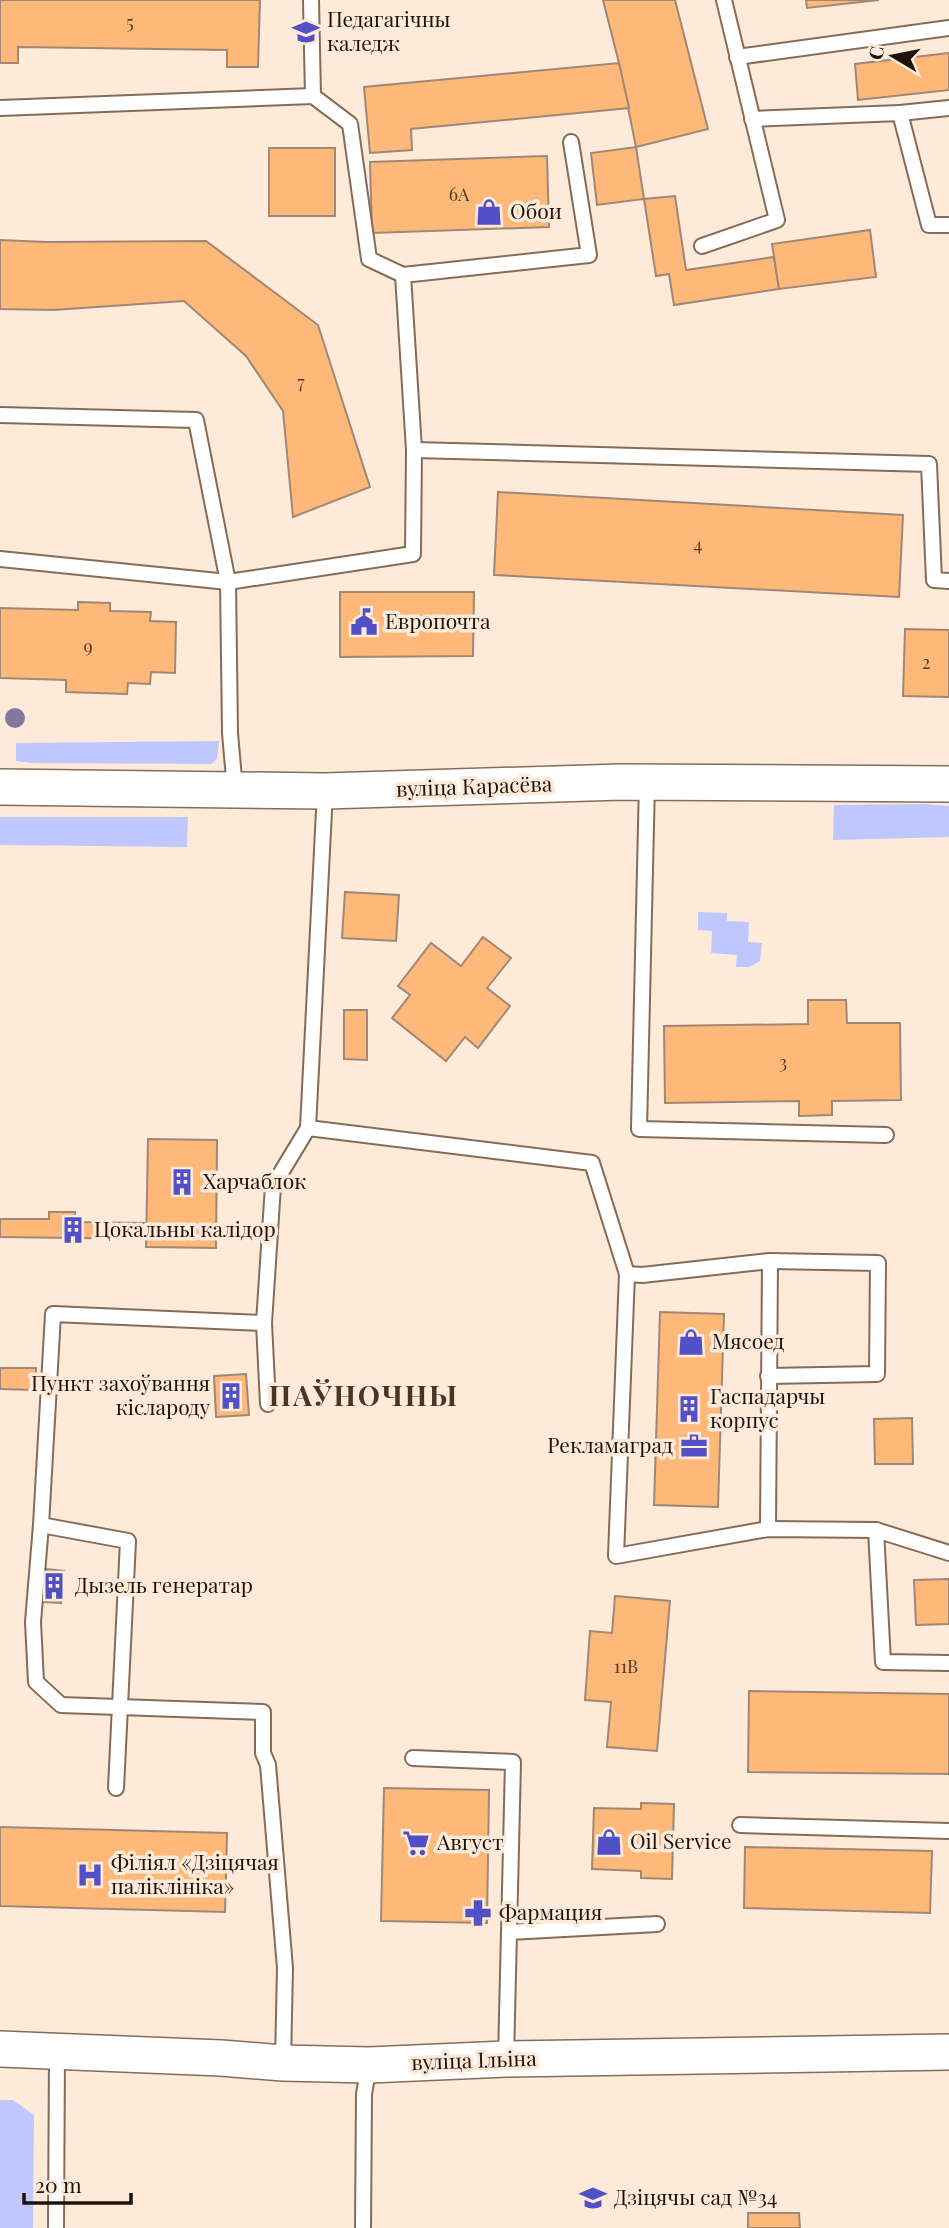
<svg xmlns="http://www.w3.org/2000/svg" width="949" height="2228" font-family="'Playfair Display',serif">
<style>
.green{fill:#bfc7fe}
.building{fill:#feb879;stroke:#9f8875;stroke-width:2}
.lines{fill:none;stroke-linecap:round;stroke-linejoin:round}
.service-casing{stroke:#836d5a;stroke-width:18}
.tertiary-casing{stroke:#836d5a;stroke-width:38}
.service{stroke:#fff;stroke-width:14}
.tertiary{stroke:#fff;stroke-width:35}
.tree{fill:#85769f}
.labels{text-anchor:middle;stroke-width:7;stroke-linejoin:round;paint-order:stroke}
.number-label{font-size:18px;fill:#543c27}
.poi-label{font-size:21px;fill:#1c130c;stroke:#feead9;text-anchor:start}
.street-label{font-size:21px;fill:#1c130c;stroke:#feead9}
.district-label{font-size:28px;font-weight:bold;letter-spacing:2px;fill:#483524;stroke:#feead9}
</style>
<rect width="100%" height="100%" fill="#feead9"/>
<!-- green -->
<g class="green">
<polygon points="219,741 217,759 211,764 32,763 16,761 16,743"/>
<polygon points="925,804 949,806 949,837 833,840 834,805"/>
<polygon points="0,817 188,817 187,847 0,845"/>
<polygon points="698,912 727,913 727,921 749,922 748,942 762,943 760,961 749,967 736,967 737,955 711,953 712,931 698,930"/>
<polygon points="0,2100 13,2100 34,2115 33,2228 0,2228"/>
</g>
<!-- building -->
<g class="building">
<polygon points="0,0 260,0 258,67 227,67 227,50 18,47 18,63 0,63"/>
<polygon points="603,0 675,0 708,129 636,147 619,63"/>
<polygon points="806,0 879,0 807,8"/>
<polygon points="949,53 949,90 858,100 855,64"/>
<polygon points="619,63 629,108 411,129 412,150 370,153 364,87"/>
<polygon points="636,147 644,199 597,205 591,153"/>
<rect x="269" y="148" width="66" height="68"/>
<polygon points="547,156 549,227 372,233 370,162"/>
<polygon points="675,196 686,270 774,257 779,289 674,305 669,274 656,276 644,199"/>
<polygon points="870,230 876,277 779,289 772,244"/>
<polygon points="0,240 47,242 206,241 318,325 370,487 293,517 283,411 246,356 184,301 53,310 0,309"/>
<polygon points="498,492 903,515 899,597 494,575"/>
<polygon points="340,592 474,592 473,656 340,657"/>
<polygon points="78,602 110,603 110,611 151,612 150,621 176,622 175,673 151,672 150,684 128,683 127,694 66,692 66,680 0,678 0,608 78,610"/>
<polygon points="905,629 949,630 949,697 903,696"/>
<polygon points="345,892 399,895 396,941 342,938"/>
<polygon points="483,937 511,958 487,988 510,1006 478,1048 465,1037 446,1061 392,1018 410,995 398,986 431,943 461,966"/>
<polygon points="808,1000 846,1000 847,1023 900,1023 901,1100 832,1101 832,1115 799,1116 799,1101 665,1103 664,1026 808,1024"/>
<polygon points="344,1010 367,1010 367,1060 344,1059"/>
<polygon points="148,1139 217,1140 216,1248 146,1247"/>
<polygon points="49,1212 75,1212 75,1222 146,1223 146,1239 0,1237 0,1219 49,1219"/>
<polygon points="660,1312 724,1314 718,1507 654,1505"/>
<polygon points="0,1368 36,1368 35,1390 0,1389"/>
<polygon points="246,1374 249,1415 216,1417 214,1376"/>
<polygon points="912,1418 913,1464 875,1464 874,1419"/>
<polygon points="46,1569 64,1571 61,1603 44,1602"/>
<polygon points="949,1579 949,1624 916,1625 914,1580"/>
<polygon points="615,1596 670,1601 657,1751 607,1747 611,1702 585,1700 590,1631 612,1633"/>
<polygon points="749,1691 949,1694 949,1774 748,1772"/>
<polygon points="384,1788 489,1790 487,1923 381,1921"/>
<polygon points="641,1803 674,1804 672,1879 641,1878 641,1871 592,1869 594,1808 641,1809"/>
<polygon points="0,1827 227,1833 225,1912 0,1906"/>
<polygon points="745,1847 932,1851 930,1913 744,1908"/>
<polygon points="748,2213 799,2213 800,2228 748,2228"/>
</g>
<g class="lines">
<defs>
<g id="service">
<polyline points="311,0 313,96 350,124 369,259 403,275"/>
<polyline points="737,57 949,28"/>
<polyline points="0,108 313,96"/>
<polyline points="900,113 949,108"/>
<polyline points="752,119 900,113 929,225 949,225"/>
<polyline points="702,246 777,220 724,0"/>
<polyline points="0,415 196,420 228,582 230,733 235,790"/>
<polyline points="414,450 403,275 589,255 571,142"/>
<polyline points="0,559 228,582 413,554 414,450 929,464 934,580 949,581"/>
<polyline points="647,782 639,1129 886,1135"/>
<polyline points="308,1128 592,1163 627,1274 616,1556 768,1529 876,1530"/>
<polyline points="627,1274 642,1275 770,1261 768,1529"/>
<polyline points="264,1323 53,1314 41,1525 33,1622 36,1682 61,1705 263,1712 263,1753 268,1765 285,1968 283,2062"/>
<polyline points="768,1376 877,1374 878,1263 770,1261"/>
<polyline points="268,1404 264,1323 273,1186 308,1128 325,791"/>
<polyline points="41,1525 128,1541 116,1788"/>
<polyline points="949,1553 876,1530 883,1662 949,1663"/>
<polyline points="413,1758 513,1762 509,1932"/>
<polyline points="740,1825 949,1831"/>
<polyline points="506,2058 509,1932 657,1924"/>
<polyline points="56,2228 57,2051"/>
<polyline points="363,2228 364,2094 369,2065"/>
</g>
<g id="tertiary">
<polyline points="0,787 325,791 621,782 949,784"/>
<polyline points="0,2049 221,2058 283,2063 369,2065 506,2059 949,2052"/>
</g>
</defs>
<!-- service casing -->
<use href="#service" class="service-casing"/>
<!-- tertiary casing -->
<use href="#tertiary" class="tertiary-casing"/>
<!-- service -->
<use href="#service" class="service"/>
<!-- tertiary -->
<use href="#tertiary" class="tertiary"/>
</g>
<!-- trees -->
<circle class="tree" cx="15" cy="718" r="10"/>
<!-- icons -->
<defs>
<symbol id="university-bare" viewBox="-9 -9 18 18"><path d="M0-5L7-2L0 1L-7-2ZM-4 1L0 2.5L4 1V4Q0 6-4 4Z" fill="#5250c7" stroke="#feead9" stroke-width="2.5" paint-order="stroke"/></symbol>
<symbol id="shop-bare" viewBox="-9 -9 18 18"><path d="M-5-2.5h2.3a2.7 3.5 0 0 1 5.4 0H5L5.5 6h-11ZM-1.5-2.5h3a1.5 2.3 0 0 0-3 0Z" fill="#5250c7" stroke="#feead9" stroke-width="2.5" paint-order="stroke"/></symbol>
<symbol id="civic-bare" viewBox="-9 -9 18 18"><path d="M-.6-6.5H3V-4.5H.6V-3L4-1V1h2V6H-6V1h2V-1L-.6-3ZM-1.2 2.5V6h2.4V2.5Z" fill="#5250c7" stroke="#feead9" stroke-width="2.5" paint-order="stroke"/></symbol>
<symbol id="building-bare" viewBox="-9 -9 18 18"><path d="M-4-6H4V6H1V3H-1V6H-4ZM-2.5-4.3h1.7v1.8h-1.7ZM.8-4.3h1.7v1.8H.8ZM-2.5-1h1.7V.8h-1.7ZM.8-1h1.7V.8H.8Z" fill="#5250c7" stroke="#feead9" stroke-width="2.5" paint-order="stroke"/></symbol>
<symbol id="office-bare" viewBox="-9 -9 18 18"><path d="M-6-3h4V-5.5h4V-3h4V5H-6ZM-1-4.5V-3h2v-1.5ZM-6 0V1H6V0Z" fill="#5250c7" stroke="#feead9" stroke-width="2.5" paint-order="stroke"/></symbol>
<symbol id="supermarket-bare" viewBox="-9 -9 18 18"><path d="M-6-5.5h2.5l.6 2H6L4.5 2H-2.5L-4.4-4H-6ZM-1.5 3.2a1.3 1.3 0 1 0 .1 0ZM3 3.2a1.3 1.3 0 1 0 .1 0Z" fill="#5250c7" stroke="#feead9" stroke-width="2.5" paint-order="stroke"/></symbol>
<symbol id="hospital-bare" viewBox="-9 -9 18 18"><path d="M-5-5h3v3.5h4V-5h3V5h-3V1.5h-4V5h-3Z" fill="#5250c7" stroke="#feead9" stroke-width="2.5" paint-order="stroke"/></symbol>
<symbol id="pharmacy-bare" viewBox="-9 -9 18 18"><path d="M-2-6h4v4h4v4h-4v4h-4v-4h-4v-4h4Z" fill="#5250c7" stroke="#feead9" stroke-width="2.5" paint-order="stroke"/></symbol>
<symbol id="school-bare" viewBox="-9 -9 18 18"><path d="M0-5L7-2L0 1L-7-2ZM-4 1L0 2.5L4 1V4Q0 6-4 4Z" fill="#5250c7" stroke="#feead9" stroke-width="2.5" paint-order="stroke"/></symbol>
</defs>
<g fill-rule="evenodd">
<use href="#university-bare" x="287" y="13" width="38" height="38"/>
<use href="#shop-bare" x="470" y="193" width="38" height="38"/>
<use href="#civic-bare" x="345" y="603" width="38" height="38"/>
<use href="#building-bare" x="163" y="1163" width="38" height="38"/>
<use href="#building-bare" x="54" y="1211" width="38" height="38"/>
<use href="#shop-bare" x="672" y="1323" width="38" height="38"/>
<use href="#building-bare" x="212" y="1377" width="38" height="38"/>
<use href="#building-bare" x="670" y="1390" width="38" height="38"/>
<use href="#office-bare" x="675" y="1427" width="38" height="38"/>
<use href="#building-bare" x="35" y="1567" width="38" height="38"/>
<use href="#shop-bare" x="590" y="1823" width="38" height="38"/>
<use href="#supermarket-bare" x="397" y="1824" width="38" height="38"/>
<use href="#hospital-bare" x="71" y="1856" width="38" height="38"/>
<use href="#pharmacy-bare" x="459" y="1894" width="38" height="38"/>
<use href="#school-bare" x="574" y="2179" width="38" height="38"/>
</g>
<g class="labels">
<!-- number labels -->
<g class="number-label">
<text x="130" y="29">5</text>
<text x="459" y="201">6А</text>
<text x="301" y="389">7</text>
<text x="698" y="551">4</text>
<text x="88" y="653">9</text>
<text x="926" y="669">2</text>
<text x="783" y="1069">3</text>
<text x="626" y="1673">11В</text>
</g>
<!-- poi labels -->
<g class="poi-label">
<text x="327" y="27">Педагагічны<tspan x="327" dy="24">каледж</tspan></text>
<text x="510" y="219">Обои</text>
<text x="385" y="629">Европочта</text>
<text x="203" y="1189">Харчаблок</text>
<text x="94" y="1237">Цокальны калідор</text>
<text x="712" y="1349">Мясоед</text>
<text x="210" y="1391" text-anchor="end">Пункт захоўвання<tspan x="210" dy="24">кіслароду</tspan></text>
<text x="710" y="1404">Гаспадарчы<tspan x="710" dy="24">корпус</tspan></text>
<text x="673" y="1453" text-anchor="end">Рекламаград</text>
<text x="75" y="1593">Дызель генератар</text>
<text x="630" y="1849">Oil Service</text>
<text x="437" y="1850">Август</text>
<text x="111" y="1870">Філіял «Дзіцячая<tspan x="111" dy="24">паліклініка»</tspan></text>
<text x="499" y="1920">Фармация</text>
<text x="614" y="2205">Дзіцячы сад №34</text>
</g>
<!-- street labels -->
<g class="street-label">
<text transform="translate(474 787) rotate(-2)" y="7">вуліца Карасёва</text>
<text transform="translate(474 2061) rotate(-2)" y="7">вуліца Ільіна</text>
</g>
<!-- district labels -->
<g class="district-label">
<text x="364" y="1406">ПАЎНОЧНЫ</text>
</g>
</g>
<!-- north arrow -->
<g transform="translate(893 56) rotate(280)" stroke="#feead9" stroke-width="5" paint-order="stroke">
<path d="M0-5L12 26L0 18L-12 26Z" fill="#1c130c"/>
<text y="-10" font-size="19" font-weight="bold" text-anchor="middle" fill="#1c130c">С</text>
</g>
<!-- scale -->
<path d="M24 2193v10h107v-10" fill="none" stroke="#1c130c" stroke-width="3.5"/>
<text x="35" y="2193" font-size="21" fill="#1c130c" stroke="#feead9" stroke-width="5" paint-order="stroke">20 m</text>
</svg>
